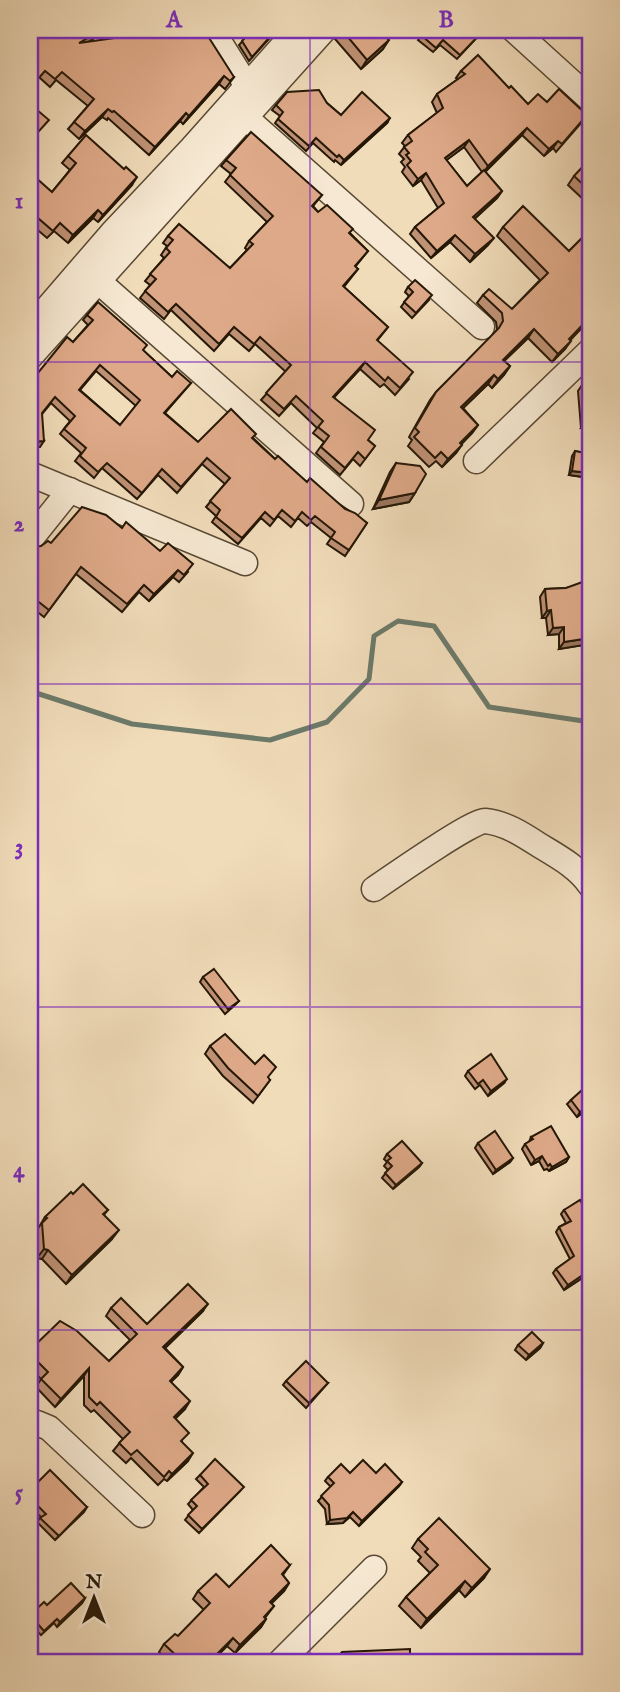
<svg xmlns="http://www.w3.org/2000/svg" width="620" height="1692" font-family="'IM FELL English',serif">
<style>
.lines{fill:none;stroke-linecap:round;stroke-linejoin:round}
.stream{stroke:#6c7a6a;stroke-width:5}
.minor-casing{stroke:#584833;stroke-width:27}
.minor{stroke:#f6e8d2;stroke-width:24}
.wall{fill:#bf9175;stroke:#251706;stroke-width:2;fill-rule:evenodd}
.shaded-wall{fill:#9b765f;stroke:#251706;stroke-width:2}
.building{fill:#dea988;stroke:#251706;stroke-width:2;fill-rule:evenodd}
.grid{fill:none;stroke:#7b2cbf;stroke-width:2;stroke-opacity:0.55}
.neatline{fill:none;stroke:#7b2cbf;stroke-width:2.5}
.grid-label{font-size:23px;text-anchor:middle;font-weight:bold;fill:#7b2cbf}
</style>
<rect width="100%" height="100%" fill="#f1dcba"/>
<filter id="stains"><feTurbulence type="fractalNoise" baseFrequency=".00286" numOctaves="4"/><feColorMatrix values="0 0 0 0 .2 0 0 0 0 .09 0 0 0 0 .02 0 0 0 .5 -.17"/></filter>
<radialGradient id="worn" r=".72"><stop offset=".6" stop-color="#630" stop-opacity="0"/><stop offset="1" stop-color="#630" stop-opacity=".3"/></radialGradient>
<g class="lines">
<!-- stream -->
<polyline class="stream" points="30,694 33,692 132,724 270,740 327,722 369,679 374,636 398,621 434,626 489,707 590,722"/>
<defs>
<g id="minor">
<polyline points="212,30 247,86"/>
<polyline points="514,30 590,99"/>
<polyline points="245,117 482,327"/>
<polyline points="98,281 351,504"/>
<polyline points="30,328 112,233 192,148 297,30"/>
<polyline points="30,357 324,30"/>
<polyline points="476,461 590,351"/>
<polyline points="30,474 245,563"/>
<polyline points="30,540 70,490"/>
<path d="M374,889C390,878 473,820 485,821C505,823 522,834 539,845C557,856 578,867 590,885"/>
<polyline points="30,1425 37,1423 49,1428 142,1515"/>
<polyline points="280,1662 374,1568"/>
</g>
</defs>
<!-- minor casing -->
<use href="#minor" class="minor-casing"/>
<!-- minor -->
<use href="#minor" class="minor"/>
</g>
<!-- wall -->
<g class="wall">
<polygon points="39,30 107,30 88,42 234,77 225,89 219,84 183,124 180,121 149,155 108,118 107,120 102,117 79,139 68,129 88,106 56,80 50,87 40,78"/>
<polygon points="252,30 277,30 249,61 239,45"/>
<polygon points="342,30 391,30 385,36 383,49 361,69 335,39"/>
<polygon points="426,30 484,30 457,59 440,45 433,52 418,40"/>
<polygon points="590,42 590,59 582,52"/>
<path d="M461,71L509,88L528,104L547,102L582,122L556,152L553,148L544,156L522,135L485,172L502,191L497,198L474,219L488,245L470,262L450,242L431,258L410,234L415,227L438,208L421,180L413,186L402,172L405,167L401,162L404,159L399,154L405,146L402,143L408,135L437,113L432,102L437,94L458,79L456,78ZM464,147L482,172L467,186L446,160Z"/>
<polygon points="327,103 341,115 387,123 341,165 335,160 334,162 313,143 306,151 275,123 280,116 272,110 276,105"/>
<polygon points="68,156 132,185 98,222 93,218 68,243 54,231 47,238 33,226 52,192 70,170 62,163"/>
<polygon points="590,159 590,194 584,200 568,185 574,176"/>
<polygon points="226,160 322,195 313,206 318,212 350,233 368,251 355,267 358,269 344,287 388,327 377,341 409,379 395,395 384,384 380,387 360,369 334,397 368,440 375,446 360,466 353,459 340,475 316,453 324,442 313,433 317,428 291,403 279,416 261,400 286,372 255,344 249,351 229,334 214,351 171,310 164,319 140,298 150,285 145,281 164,258 161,255 167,246 163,243 168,236 230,268 247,250 245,248 249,241 267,222 225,182 231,174 221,166"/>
<polygon points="590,226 590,319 570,340 565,349 552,362 528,338 504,361 510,366 504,375 492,388 488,384 463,408 478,425 472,433 461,444 456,453 442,467 436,461 429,467 408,446 412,440 409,437 430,400 436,392 496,332 497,329 496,322 477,303 483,295 512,309 540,280 497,236 503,227 569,251 585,235 584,235"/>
<polygon points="408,287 429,300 412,318 401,307 409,296 405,292"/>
<path d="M87,315L144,351L172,377L191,383L165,413L198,442L253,438L275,459L307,482L367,523L345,556L327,544L331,538L311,522L307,526L298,518L291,527L278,516L270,526L261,518L238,544L212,522L216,516L206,507L225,484L202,464L177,493L158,475L137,499L102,468L94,478L75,461L81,453L60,434L70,421L51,403L42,414L40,447L38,373L73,342L88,325L83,320ZM96,371L136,406L120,425L80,390Z"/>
<polygon points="584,382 590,427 581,428 578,391"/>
<polygon points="575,451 590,454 590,478 569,475 572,456"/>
<polygon points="396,463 415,493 409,502 373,509 390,472"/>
<polygon points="122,528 160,551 188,572 179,582 173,577 149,601 139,592 122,612 76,574 44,617 30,606 30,554 41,546 51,543"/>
<polygon points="590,583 590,644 559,649 559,634 548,635 546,618 542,618 540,597 545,589 566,588"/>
<polygon points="203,977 239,1001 235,1005 225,1014 200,982"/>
<polygon points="210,1046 270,1080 253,1103 223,1076 205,1054"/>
<polygon points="468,1071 504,1083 488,1096 480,1085 475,1089 465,1076"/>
<polygon points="571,1100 590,1101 590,1106 577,1117 567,1104"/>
<polygon points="531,1137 569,1157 566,1162 549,1171 547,1169 544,1170 539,1161 531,1165 522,1149 525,1144 529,1142"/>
<polygon points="478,1143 513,1158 510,1162 493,1174 475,1148"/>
<polygon points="387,1154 422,1163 419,1167 393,1189 382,1178 388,1170 384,1166 387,1162 384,1159"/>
<polygon points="590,1156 590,1170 585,1162"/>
<polygon points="73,1194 108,1210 104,1215 112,1239 66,1284 42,1259 37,1258 36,1232 45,1217"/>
<polygon points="590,1201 590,1273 564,1290 553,1273 556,1269 570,1259 556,1232 559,1227 566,1223 561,1214 564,1210 583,1205"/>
<polygon points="111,1308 147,1324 202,1312 165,1348 183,1367 178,1375 171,1382 185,1409 175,1419 188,1461 167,1481 164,1479 158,1485 131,1458 126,1463 113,1451 123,1439 94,1410 91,1412 84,1405 84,1376 55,1407 36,1387 41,1379 30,1367 30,1350 109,1361 130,1340 106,1316"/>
<polygon points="543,1343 540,1348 526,1360 515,1350 518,1345"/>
<polygon points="286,1381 328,1383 306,1408 283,1385"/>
<polygon points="350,1473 376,1473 402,1482 399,1486 359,1526 350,1517 343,1523 327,1524 325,1509 318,1501 331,1487 325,1481 328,1477"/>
<polygon points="200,1475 240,1491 199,1533 185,1520 193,1510 188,1504 204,1487 196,1479"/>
<polygon points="30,1490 87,1507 55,1540 37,1522 41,1517 30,1506"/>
<polygon points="418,1539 484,1578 465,1597 459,1590 421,1628 399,1606 406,1597 430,1573 418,1561 421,1557 412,1548"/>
<polygon points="290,1565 283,1575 289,1583 284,1591 271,1603 274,1606 265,1618 266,1619 261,1627 235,1653 227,1646 211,1662 169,1662 159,1652 164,1644 178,1636 204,1610 193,1599 198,1591 229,1587"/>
<polygon points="85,1598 82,1603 57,1627 54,1623 41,1635 30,1624 30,1615 47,1605"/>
</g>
<!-- shaded-wall -->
<g class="shaded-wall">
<polygon points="101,30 107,30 74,51 79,43"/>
<polygon points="389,40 383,49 361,69 367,60"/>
<polygon points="224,76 219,84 183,124 189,116"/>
<polygon points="108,109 102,117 79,139 85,131"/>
<polygon points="186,113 180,121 149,155 155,147"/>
<polygon points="390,118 387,123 341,165 344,160"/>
<polygon points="527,128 522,135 483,174 488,166"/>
<polygon points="469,140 464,147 440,165 445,158"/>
<polygon points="558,141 553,148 544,156 549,149"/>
<polygon points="426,173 421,180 413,186 418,179"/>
<polygon points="137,177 132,185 98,222 103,215"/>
<polygon points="502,191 497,198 468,225 473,217"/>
<polygon points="98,210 93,218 68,243 73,235"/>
<polygon points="455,235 450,242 431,258 437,251"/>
<polygon points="494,238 488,245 470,262 475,254"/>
<polygon points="590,317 590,319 563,348 569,339"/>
<polygon points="534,329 528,338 497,368 503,360"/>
<polygon points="571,341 565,349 552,362 558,354"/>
<polygon points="365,362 360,369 329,403 333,397"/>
<polygon points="510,366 504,375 492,388 498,379"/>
<polygon points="494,375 488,384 455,416 461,407"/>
<polygon points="587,419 590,419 590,427 581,428"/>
<polygon points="478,425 472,433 454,452 460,443"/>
<polygon points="44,441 40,447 30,447 30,442"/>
<polygon points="462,445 456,453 442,467 448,459"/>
<polygon points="572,471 590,473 590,478 569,475"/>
<polygon points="415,493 409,502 373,509 379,500"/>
<polygon points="178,570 173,577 149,601 154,594"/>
<polygon points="551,610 546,618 542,618 547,611"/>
<polygon points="564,627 559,634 548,635 553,628"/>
<polygon points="590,638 590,644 559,649 564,642"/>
<polygon points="507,1079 504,1083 488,1096 491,1091"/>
<polygon points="590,1105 589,1108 577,1117 580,1112"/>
<polygon points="542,1156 539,1161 531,1165 535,1160"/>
<polygon points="569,1157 566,1162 549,1171 552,1167"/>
<polygon points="513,1158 510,1162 493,1174 496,1170"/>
<polygon points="422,1163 419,1167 393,1189 396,1185"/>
<polygon points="119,1230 112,1239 66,1284 72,1275"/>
<polygon points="44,1249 48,1250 42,1259 37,1258"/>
<polygon points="590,1270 590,1273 564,1290 568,1285"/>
<polygon points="208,1304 202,1312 158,1355 163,1347"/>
<polygon points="543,1343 540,1348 526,1360 529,1355"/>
<polygon points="183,1367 178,1375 164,1388 170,1381"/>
<polygon points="89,1368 84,1376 55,1407 61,1399"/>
<polygon points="190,1401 185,1409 168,1425 174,1417"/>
<polygon points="193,1453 188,1461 167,1481 172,1474"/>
<polygon points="402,1482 399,1486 359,1526 362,1521"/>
<polygon points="87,1507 84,1512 55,1540 59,1536"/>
<polygon points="353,1512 343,1523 327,1524 330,1520"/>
<polygon points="490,1569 484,1578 465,1597 472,1588"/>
<polygon points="465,1581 459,1590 421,1628 427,1619"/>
<polygon points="289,1583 284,1591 265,1610 270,1602"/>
<polygon points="85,1598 82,1603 57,1627 60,1622"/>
<polygon points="266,1619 261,1627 235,1653 240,1645"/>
<polygon points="233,1638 227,1646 211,1662 209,1662"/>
</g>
<!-- building -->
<g class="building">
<polygon points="40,30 101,30 79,43 150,33 152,30 204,30 234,77 230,81 224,76 189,116 186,113 155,147 114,111 112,112 108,109 85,131 74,122 94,99 62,72 55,79 45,71 30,88 30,42"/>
<polygon points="252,30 276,30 252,57 242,41"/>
<polygon points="342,30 388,30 383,34 389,40 367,60"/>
<polygon points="426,30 484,30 460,55 443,40 436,48 421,35"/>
<polygon points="478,55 509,88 511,86 528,104 538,94 547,102 559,89 587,115 562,144 558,141 549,149 527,128 488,166 469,140 445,158 467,186 484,170 502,191 473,217 494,238 475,254 455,235 437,251 415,227 444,203 426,173 418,179 407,165 411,161 406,155 409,153 404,147 412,141 408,135 443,108 437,94 465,74 461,71"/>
<polygon points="319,90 327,103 341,115 362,92 390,118 344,160 339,155 337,157 316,138 309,146 278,119 283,112 276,105 287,92"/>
<polygon points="30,104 49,120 30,141"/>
<polygon points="251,132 322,195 312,206 318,212 327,205 353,229 349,233 368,251 355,266 358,269 343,286 388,327 377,340 413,372 400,388 388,377 385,381 365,362 333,397 375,430 368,440 375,446 365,459 358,452 345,468 321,447 329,436 318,427 323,421 296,396 284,409 266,393 291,365 260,337 254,344 234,327 219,344 176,304 168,312 145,291 156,279 150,274 170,252 166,248 173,240 168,236 179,224 230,268 253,244 249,241 273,216 230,175 236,168 226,160"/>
<polygon points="86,135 124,169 126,167 137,177 103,215 98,210 73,235 60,223 53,231 39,219 30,229 30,183 35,177 52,192 76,163 68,156"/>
<polygon points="590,159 590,191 574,176"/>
<polygon points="523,206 569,251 590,230 590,317 569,339 571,341 558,354 534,329 503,360 510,366 498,379 494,375 461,407 478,425 460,443 462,445 448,459 441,452 435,458 414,437 419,432 415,428 436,392 499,328 503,321 502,313 483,295 489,289 512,309 548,273 503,227"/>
<polygon points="415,280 432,295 416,313 404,302 413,292 408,287"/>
<path d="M98,302L147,345L143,350L172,377L177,371L191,383L164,413L198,442L231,409L256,434L252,438L275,459L278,456L307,482L310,478L345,509L355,513L367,523L349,550L331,538L335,532L315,516L311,520L302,512L295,521L282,510L274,520L265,512L242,538L216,517L220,510L210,501L230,478L207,458L181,487L162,469L142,493L107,463L98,472L80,456L86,448L64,429L75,416L55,397L42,413L44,441L30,442V377L35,371L38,373L67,337L73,342L93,320L87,315ZM100,365L140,400L120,425L79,390Z"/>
<polygon points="584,382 590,382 590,419 587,419"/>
<polygon points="575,451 590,454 590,473 572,471"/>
<polygon points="396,463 420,466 426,474 415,493 379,500"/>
<polygon points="82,507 106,515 122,528 126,522 160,551 168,543 193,564 184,575 178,570 154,594 144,585 127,604 81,567 49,610 30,595 30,554 35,547 41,546 48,541 51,543"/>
<polygon points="588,580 588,584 590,583 590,638 564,642 564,627 553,628 551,610 547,611 545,589 566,588"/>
<polygon points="214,969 239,1001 228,1009 203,977"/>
<polygon points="225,1034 255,1064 264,1055 276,1067 268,1077 270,1080 258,1096 228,1068 210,1046"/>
<polygon points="491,1054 507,1079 491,1091 483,1080 478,1084 468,1071"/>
<polygon points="582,1090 590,1101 590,1105 580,1112 571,1100"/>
<polygon points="551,1126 569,1157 552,1167 550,1164 548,1166 542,1156 535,1160 525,1144 533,1139 531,1137"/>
<polygon points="495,1131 513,1158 496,1170 478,1143"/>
<polygon points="402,1141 422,1163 396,1185 385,1173 392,1166 387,1161 391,1158 387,1154"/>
<polygon points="83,1184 108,1210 103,1214 119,1230 72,1275 48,1250 44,1249 42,1223 47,1218 45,1217 71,1192 73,1194"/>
<polygon points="580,1200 583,1205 590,1201 590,1270 568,1285 556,1269 574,1256 559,1227 571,1221 564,1210"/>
<polygon points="188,1284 208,1304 163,1347 183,1367 170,1381 190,1401 174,1417 189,1433 181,1441 193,1453 172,1474 169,1471 164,1477 137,1450 131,1455 119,1443 130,1432 100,1402 97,1405 89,1397 89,1368 61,1399 41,1379 48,1372 30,1354 30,1350 60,1321 77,1331 109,1361 137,1334 111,1308 121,1298 147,1324"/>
<polygon points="532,1332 543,1343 529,1355 518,1345"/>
<polygon points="306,1361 328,1383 309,1403 286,1381"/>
<polygon points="215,1459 244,1487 202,1529 188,1515 197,1506 191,1500 208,1484 200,1475"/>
<polygon points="363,1460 376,1473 385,1464 402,1482 362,1521 353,1512 347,1518 330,1520 329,1505 321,1496 334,1483 328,1477 341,1464 350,1473"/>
<polygon points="50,1470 87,1507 59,1536 40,1518 46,1514 30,1498 30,1490"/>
<polygon points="439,1518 490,1569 472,1588 465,1581 427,1619 406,1597 438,1565 425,1552 428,1549 418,1539"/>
<polygon points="271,1545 290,1565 282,1574 289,1583 270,1602 274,1606 264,1617 266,1619 240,1645 233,1638 209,1662 183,1662 164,1644 175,1634 178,1636 210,1603 198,1591 216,1574 229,1587"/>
<polygon points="71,1583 85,1598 60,1622 57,1619 44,1631 30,1615 44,1602 47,1605"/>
<polygon points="410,1649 410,1662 333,1662 342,1652"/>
</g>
<!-- grid -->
<path class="grid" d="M310,30V1662M30,362H590M30,684H590M30,1007H590M30,1330H590"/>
<!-- margin -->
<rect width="620" height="1692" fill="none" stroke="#f1dcba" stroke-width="77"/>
<!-- north arrow -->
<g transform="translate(94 1598)" stroke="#f6e8d2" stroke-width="5" paint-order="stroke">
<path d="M0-5L12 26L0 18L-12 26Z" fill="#251706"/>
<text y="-10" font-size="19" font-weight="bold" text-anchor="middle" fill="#251706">N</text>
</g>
<rect x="38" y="38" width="544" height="1616" class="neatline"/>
<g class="grid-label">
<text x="174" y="27">A</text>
<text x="446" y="27">B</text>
<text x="19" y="208">1</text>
<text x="19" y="531">2</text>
<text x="19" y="854">3</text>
<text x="19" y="1177">4</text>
<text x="19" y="1500">5</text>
</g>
<rect width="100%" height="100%" filter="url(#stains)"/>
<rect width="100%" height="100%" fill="url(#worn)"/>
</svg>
